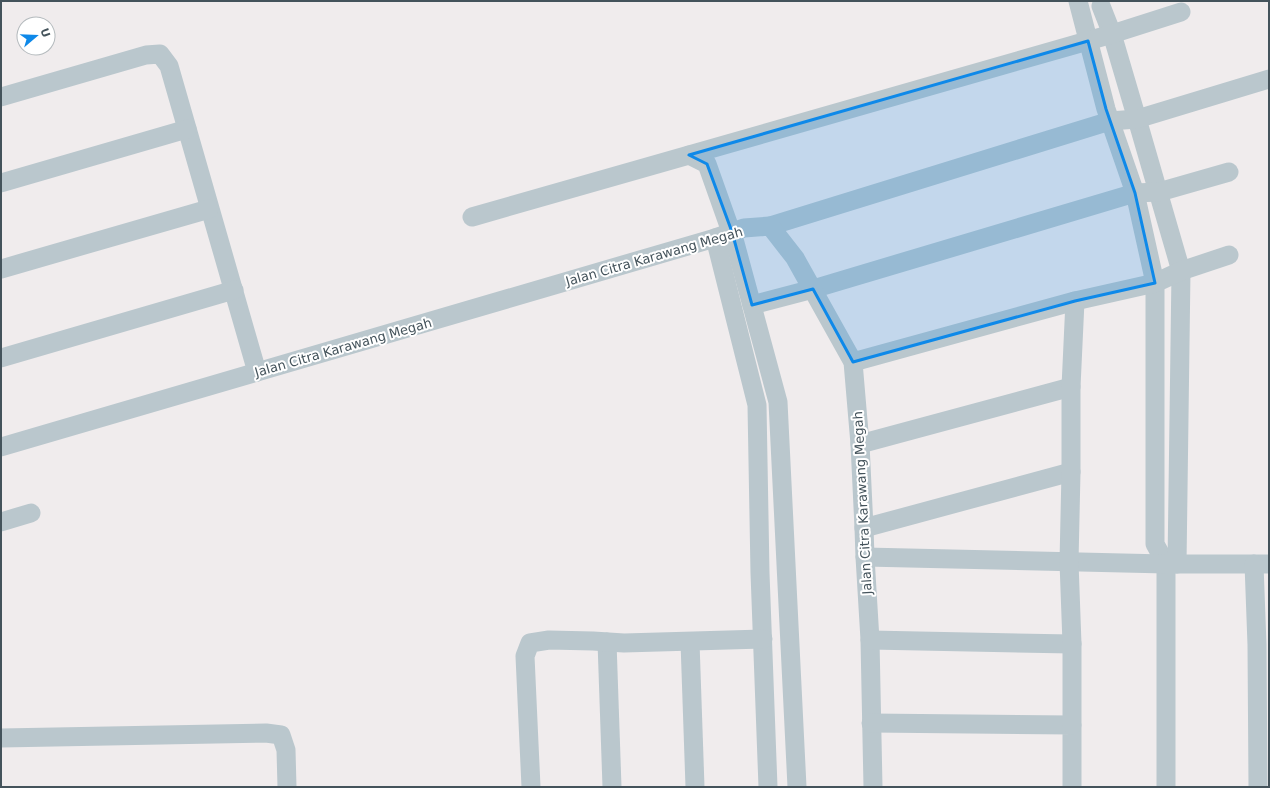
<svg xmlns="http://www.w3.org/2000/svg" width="1270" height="788" font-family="'DejaVu Sans',sans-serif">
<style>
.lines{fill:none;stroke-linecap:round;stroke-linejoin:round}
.minor{stroke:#bac7cd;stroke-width:19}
.marked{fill:#0e89e9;fill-opacity:0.2;stroke:#0e89e9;stroke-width:3;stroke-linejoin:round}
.labels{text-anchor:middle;stroke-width:4;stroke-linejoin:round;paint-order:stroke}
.street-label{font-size:13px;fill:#44535b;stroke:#fff}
</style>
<rect width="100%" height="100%" fill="#f0eced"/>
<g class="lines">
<!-- minor -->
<g class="minor">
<polyline points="1078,1 1106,109 1135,193 1155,283 1155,544 1166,564 1166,787"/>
<polyline points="1101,6 1112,34 1137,119 1181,271 1177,564"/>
<polyline points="1,97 146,55 160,54 169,66 257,372"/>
<polyline points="689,155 707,164 735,243 778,402 797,787"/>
<polyline points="1,183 187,129"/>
<polyline points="472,217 1112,34 1181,12"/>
<polyline points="770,226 1110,121 1137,119 1269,79"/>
<polyline points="715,238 757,405 760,573 768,787"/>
<polyline points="1,269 209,209"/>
<polyline points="752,305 813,289 1135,193 1159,192 1229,172"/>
<polyline points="1,358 234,290"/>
<polyline points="853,362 1075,301 1155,283 1181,271 1229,255"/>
<polyline points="860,444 1071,387"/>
<polyline points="1,447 715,238 744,228 770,226 795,258 853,362 860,444 864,528 865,557 870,640 873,787"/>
<polyline points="1,522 31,513"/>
<polyline points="864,528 1071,472"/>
<polyline points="865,557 1166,564 1269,564"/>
<polyline points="1254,564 1257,645 1258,787"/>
<polyline points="870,640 1072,644"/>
<polyline points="607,642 612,787"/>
<polyline points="690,642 695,787"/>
<polyline points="871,723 1072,725 1072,787"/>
<polyline points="1072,725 1072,644 1069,562 1071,472 1071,387 1075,301"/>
<polyline points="1,738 266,733 281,735 286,750 287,787"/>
<polyline points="531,787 525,656 530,643 549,640 593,641 624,643 763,639"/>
</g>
</g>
<!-- marked area -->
<path class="marked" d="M1088,41L1106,109L1135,193L1155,283L1075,301L853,362L813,289L752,305L732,232L707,164L689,155Z"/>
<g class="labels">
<!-- street labels -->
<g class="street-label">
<text transform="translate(654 256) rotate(-16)" y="5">Jalan Citra Karawang Megah</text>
<text transform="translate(343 347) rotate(-16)" y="5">Jalan Citra Karawang Megah</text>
<text transform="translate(862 503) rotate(-93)" y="5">Jalan Citra Karawang Megah</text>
</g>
</g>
<!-- border -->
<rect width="1270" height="788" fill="none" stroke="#44535b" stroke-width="4"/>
<!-- north arrow -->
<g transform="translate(36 36) rotate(71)"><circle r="19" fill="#ffffff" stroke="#b4babd"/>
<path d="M0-3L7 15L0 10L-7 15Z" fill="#0e89e9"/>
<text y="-6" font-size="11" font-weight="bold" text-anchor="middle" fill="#44535b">U</text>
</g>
</svg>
